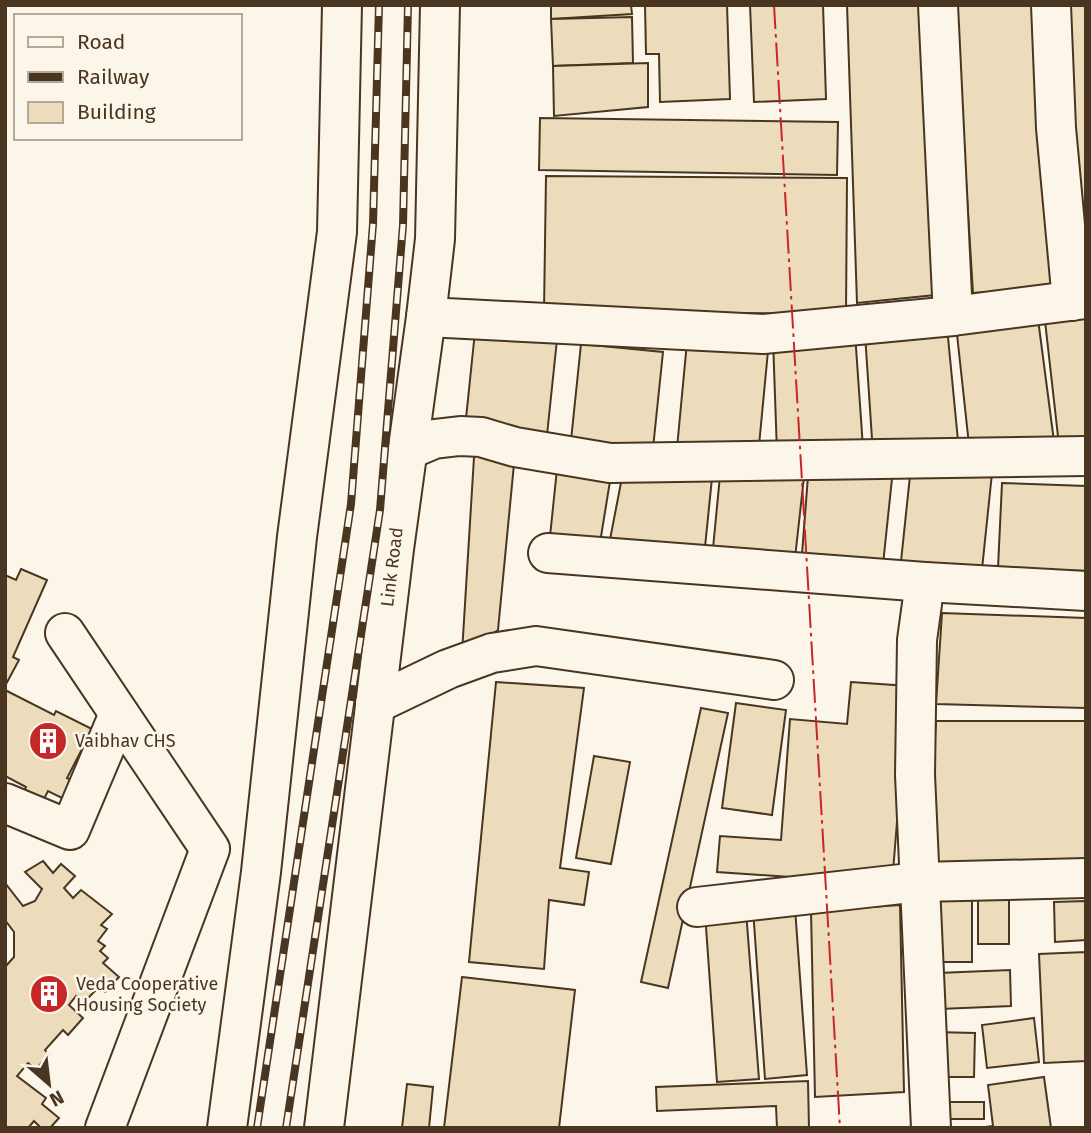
<svg xmlns="http://www.w3.org/2000/svg" width="1091" height="1133" font-family="'Fira Sans',sans-serif">
<style>
.building{fill:#ecdcbc;stroke:#4a3520;stroke-width:2}
.lines{fill:none;stroke-linecap:round;stroke-linejoin:round}
.minor-casing{stroke:#4a3520;stroke-width:42}
.major-casing{stroke:#4a3520;stroke-width:42}
.minor{stroke:#fbf6e9;stroke-width:38}
.major{stroke:#fbf6e9;stroke-width:38}
.rail-casing{stroke:#4a3520;stroke-width:8}
.rail{stroke:#fbf6e9;stroke-width:5;stroke-dasharray:16;stroke-linecap:butt}
.power{stroke:#c62828;stroke-width:2;stroke-dasharray:24 5 3.5 5;stroke-linecap:butt}
.labels{text-anchor:middle;stroke-width:5;stroke-linejoin:round;paint-order:stroke}
.street-label{font-size:18px;fill:#4a3520;stroke:#fbf6e9}
.poi-label{font-size:18px;fill:#4a3520;stroke:#fbf6e9;text-anchor:start}
</style>
<rect width="100%" height="100%" fill="#fbf6e9"/>
<!-- building -->
<g class="building">
<polygon points="551,5 631,5 632,14 551,19"/>
<polygon points="645,5 727,5 730,99 660,102 659,54 646,54"/>
<polygon points="750,5 823,5 826,99 754,102"/>
<polygon points="847,5 927,5 945,294 857,303"/>
<polygon points="955,5 1035,5 1053,288 973,293"/>
<polygon points="1060,5 1086,5 1086,276"/>
<polygon points="632,17 633,63 553,66 551,19"/>
<polygon points="648,63 648,107 554,116 553,66"/>
<polygon points="540,118 838,122 837,175 539,170"/>
<polygon points="546,176 847,178 846,314 544,311"/>
<polygon points="1086,306 1086,453 1060,454 1044,312"/>
<polygon points="1038,319 1055,449 970,454 956,325"/>
<polygon points="476,322 558,330 547,435 465,428"/>
<polygon points="947,327 959,451 873,454 865,334"/>
<polygon points="855,333 863,448 777,453 773,339"/>
<polygon points="687,342 768,351 758,456 677,448"/>
<polygon points="581,344 663,352 652,458 570,450"/>
<polygon points="475,441 514,464 498,630 462,653"/>
<polygon points="809,463 893,469 882,574 801,567"/>
<polygon points="721,465 805,468 794,567 712,559"/>
<polygon points="911,466 992,473 981,579 900,571"/>
<polygon points="624,467 713,468 704,557 608,550"/>
<polygon points="557,469 611,475 599,549 549,546"/>
<polygon points="1002,483 1086,486 1086,571 998,568"/>
<polygon points="21,569 47,580 13,657 19,660 5,686 5,575 16,580"/>
<polygon points="942,613 1086,618 1086,708 936,704"/>
<polygon points="496,682 584,688 560,868 589,872 584,905 549,900 544,969 469,962"/>
<polygon points="851,682 908,686 892,884 717,872 720,836 781,840 790,719 847,724"/>
<polygon points="5,690 54,715 56,711 96,731 85,753 81,751 67,778 77,783 68,801 48,791 42,803 23,793 26,787 5,776"/>
<polygon points="736,703 786,710 772,815 722,808"/>
<polygon points="701,708 728,713 668,988 641,982"/>
<polygon points="936,721 1086,721 1086,864 926,868"/>
<polygon points="594,756 630,762 611,864 576,858"/>
<polygon points="43,861 53,873 61,864 75,876 64,888 73,898 81,890 112,914 101,925 107,929 98,941 105,946 100,951 108,958 103,963 119,977 105,992 99,987 83,1003 76,996 69,1005 83,1018 68,1035 63,1030 45,1050 49,1055 36,1069 28,1063 17,1076 46,1098 42,1104 59,1118 50,1128 41,1128 34,1121 28,1128 5,1128 5,967 14,957 14,932 5,920 5,883 23,906 35,901 42,889 25,872"/>
<rect x="978" y="895" width="31" height="49"/>
<rect x="930" y="899" width="42" height="63"/>
<polygon points="1085,901 1086,940 1055,942 1054,902"/>
<polygon points="900,905 904,1092 815,1097 811,911"/>
<polygon points="795,908 807,1075 765,1079 753,909"/>
<polygon points="746,911 759,1079 717,1082 705,913"/>
<polygon points="1086,952 1086,1061 1044,1063 1039,954"/>
<polygon points="1010,970 1011,1006 940,1009 938,973"/>
<polygon points="462,977 575,990 559,1128 444,1128"/>
<polygon points="1034,1018 1039,1062 987,1068 982,1025"/>
<polygon points="934,1032 975,1033 974,1077 933,1077"/>
<polygon points="1044,1077 1051,1128 977,1128 993,1126 988,1085"/>
<polygon points="808,1081 809,1128 777,1128 776,1106 657,1111 656,1087"/>
<polygon points="407,1084 433,1087 429,1128 402,1128"/>
<rect x="945" y="1102" width="39" height="17"/>
</g>
<g class="lines">
<defs>
<g id="minor">
<polyline points="938,5 953,316"/>
<polyline points="1051,5 1056,128 1072,301"/>
<polyline points="426,317 763,334 953,316 1086,299"/>
<polyline points="408,450 434,439 460,436 481,437 515,447 610,463 1086,456"/>
<polyline points="548,553 925,582 1086,591"/>
<polyline points="925,582 917,640 915,775 931,1128"/>
<polyline points="65,633 210,849 105,1128"/>
<polyline points="375,704 448,669 492,653 536,646 774,680"/>
<polyline points="5,803 70,830 119,714"/>
<polyline points="697,907 919,882 1086,878"/>
</g>
<g id="major">
<polyline points="227,1128 261,872 297,537 337,232 342,5"/>
<polyline points="324,1128 394,549 426,317 435,239 440,5"/>
</g>
</defs>
<!-- minor casing -->
<use href="#minor" class="minor-casing"/>
<!-- major casing -->
<use href="#major" class="major-casing"/>
<!-- minor -->
<use href="#minor" class="minor"/>
<!-- major -->
<use href="#major" class="major"/>
<defs>
<g id="rail">
<polyline points="257,1128 351,504 373,224 379,5"/>
<polyline points="286,1128 380,510 403,225 408,5"/>
</g>
</defs>
<!-- rail casing -->
<use href="#rail" class="rail-casing"/>
<!-- rail -->
<use href="#rail" class="rail"/>
<!-- power -->
<polyline class="power" points="774,5 840,1128"/>
</g>
<!-- icons -->
<defs>
<symbol id="building-disc" viewBox="-11 -11 22 22"><circle r="9.5" fill="#c62828" stroke="#fbf6e9"/><path d="M-4-6H4V6H1V3H-1V6H-4ZM-2.5-4.3h1.7v1.8h-1.7ZM.8-4.3h1.7v1.8H.8ZM-2.5-1h1.7V.8h-1.7ZM.8-1h1.7V.8H.8Z" fill="#fff"/></symbol>
</defs>
<g fill-rule="evenodd">
<use href="#building-disc" x="26" y="719" width="44" height="44"/>
<use href="#building-disc" x="27" y="972" width="44" height="44"/>
</g>
<g class="labels">
<!-- street labels -->
<g class="street-label">
<text transform="translate(392 567) rotate(-83)" y="6">Link Road</text>
</g>
<!-- poi labels -->
<g class="poi-label">
<text x="75" y="747">Vaibhav CHS</text>
<text x="76" y="990">Veda Cooperative<tspan x="76" dy="21">Housing Society</tspan></text>
</g>
</g>
<!-- border -->
<rect width="1091" height="1133" fill="none" stroke="#4a3520" stroke-width="14"/>
<!-- legend -->
<rect x="14" y="14" width="228" height="126" fill="#fbf6e9" stroke="#b4a999" stroke-width="2"/>
<rect x="28" y="37" width="35" height="10" fill="#fbf6e9" stroke="#b4a999" stroke-width="2"/>
<text x="77" y="49" font-size="21" fill="#4a3520">Road</text>
<rect x="28" y="72" width="35" height="10" fill="#4a3520" stroke="#b4a999" stroke-width="2"/>
<text x="77" y="84" font-size="21" fill="#4a3520">Railway</text>
<rect x="28" y="102" width="35" height="21" fill="#ecdcbc" stroke="#b4a999" stroke-width="2"/>
<text x="77" y="119" font-size="21" fill="#4a3520">Building</text>
<!-- north arrow -->
<g transform="translate(49 1084) rotate(152)" stroke="#fbf6e9" stroke-width="5" paint-order="stroke">
<path d="M0-5L12 26L0 18L-12 26Z" fill="#4a3520"/>
<text y="-10" font-size="19" font-weight="bold" text-anchor="middle" fill="#4a3520">N</text>
</g>
</svg>
